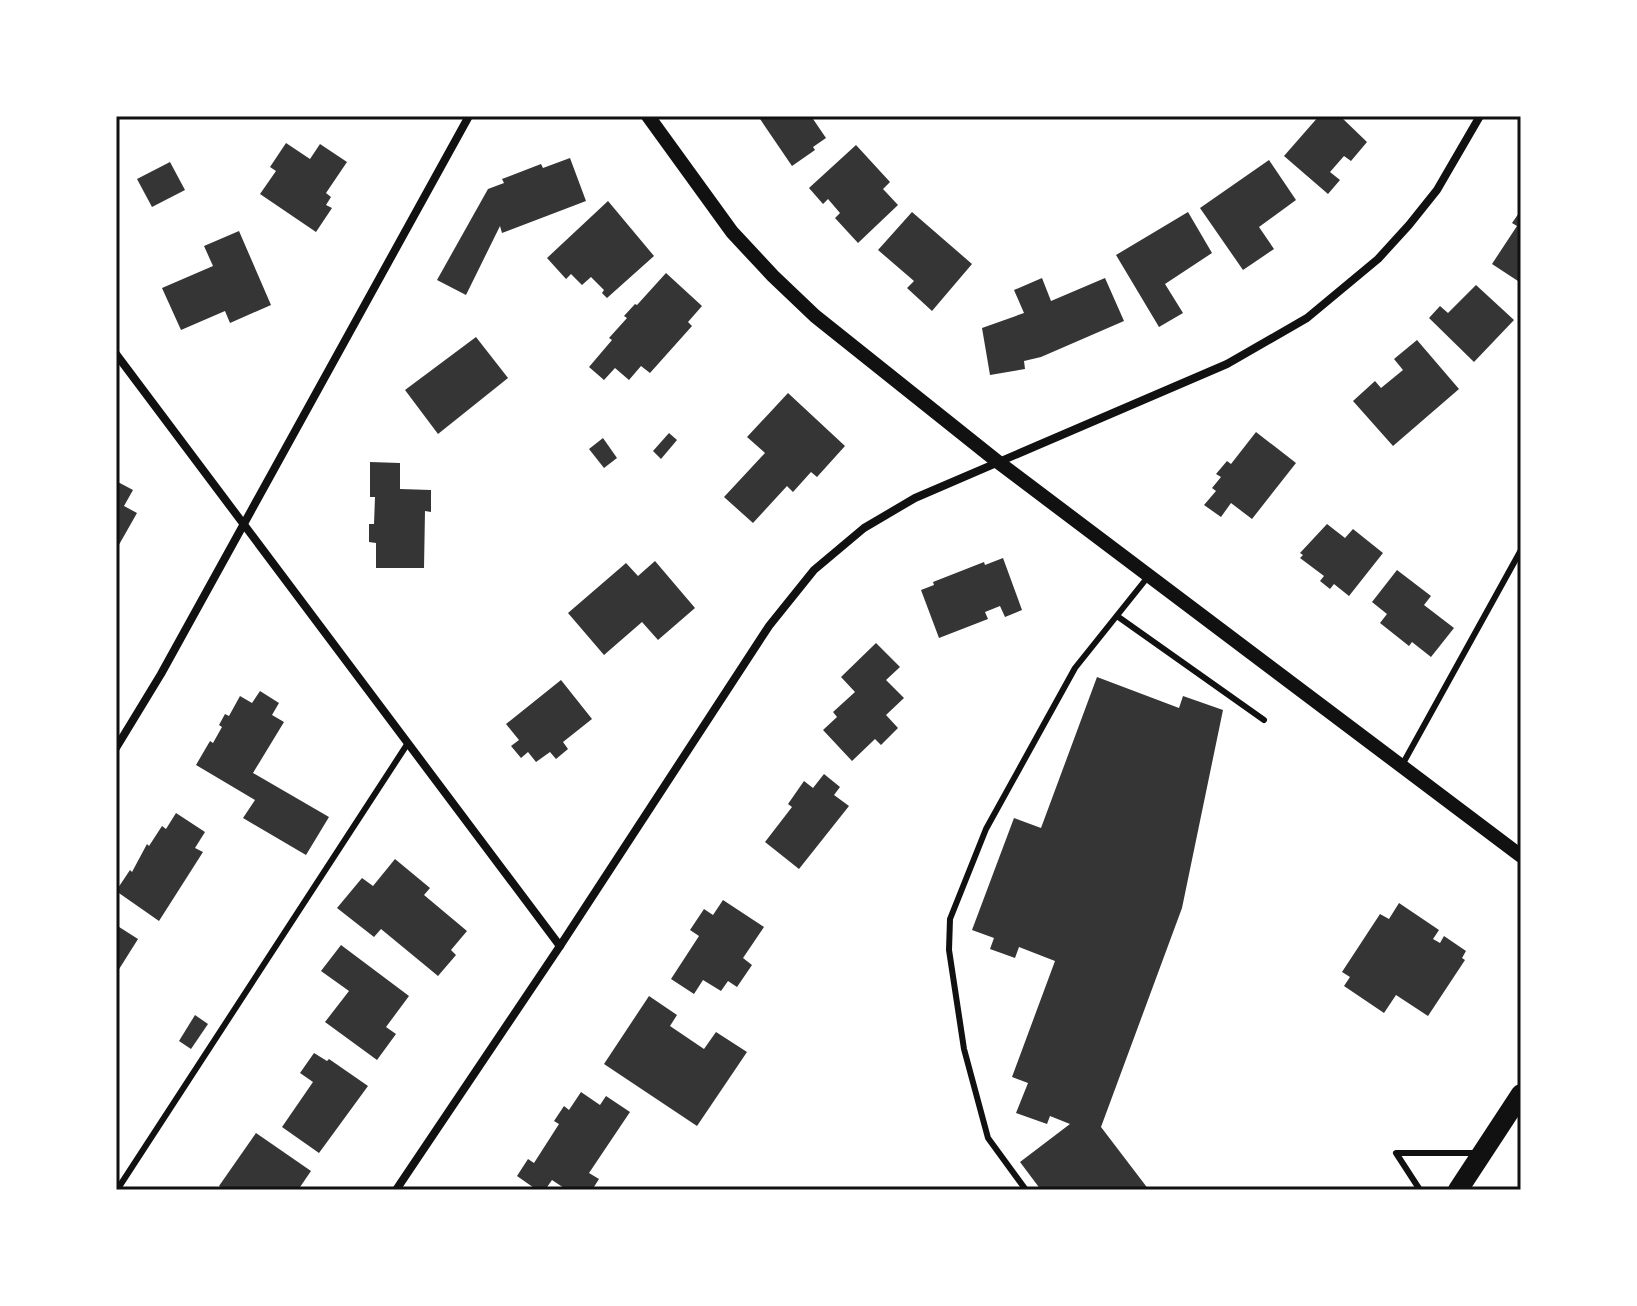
<svg xmlns="http://www.w3.org/2000/svg" width="1637" height="1306" font-family="Barlow,sans-serif">
<style>
.building{fill:#353535}
.lines{fill:none;stroke-linecap:round;stroke-linejoin:round}
.service{stroke:#111;stroke-width:6}
.minor{stroke:#111;stroke-width:8}
.tertiary{stroke:#111;stroke-width:14}
.primary{stroke:#111;stroke-width:20}
.neatline{fill:none;stroke:#111;stroke-width:3}
</style>
<rect width="100%" height="100%" fill="#fff"/>
<!-- building -->
<g class="building">
<polygon points="758,116 811,116 826,138 813,147 815,150 792,166"/>
<polygon points="1319,116 1340,116 1367,142 1351,161 1344,156 1330,172 1340,180 1328,194 1284,156"/>
<polygon points="286,143 310,159 320,144 347,162 326,193 331,197 326,205 332,208 316,232 260,194 276,171 270,167"/>
<polygon points="856,145 890,182 883,189 898,205 858,243 835,218 840,213 828,199 823,204 809,188"/>
<polygon points="570,158 586,201 502,233 500,226 466,295 437,280 488,189 504,183 502,179 541,164 543,168"/>
<polygon points="1269,160 1296,200 1259,227 1274,249 1243,270 1200,208"/>
<polygon points="170,162 185,190 152,207 137,179"/>
<polygon points="608,201 654,256 607,298 602,293 604,290 591,277 582,285 571,274 566,279 547,258"/>
<polygon points="1521,210 1521,283 1492,264 1517,226 1512,223"/>
<polygon points="912,212 972,264 932,311 907,288 914,281 878,250"/>
<polygon points="1188,212 1212,253 1165,284 1183,313 1159,327 1116,255"/>
<polygon points="239,231 271,305 230,323 225,311 181,330 162,288 213,266 204,246"/>
<polygon points="666,273 702,306 688,322 692,326 650,373 641,366 629,380 615,368 604,380 589,367 612,340 609,338 627,318 624,316 635,304 637,305"/>
<polygon points="1042,278 1051,301 1105,278 1124,321 1041,357 1024,361 1025,369 990,375 982,328 1024,313 1014,290"/>
<polygon points="1476,285 1514,320 1474,362 1429,318 1440,306 1448,313"/>
<polygon points="476,337 508,378 438,434 405,390"/>
<polygon points="1417,340 1459,389 1393,446 1353,401 1375,381 1381,388 1403,370 1394,359"/>
<polygon points="788,393 845,446 817,477 811,472 793,492 787,486 753,523 724,497 765,453 747,437"/>
<polygon points="1256,432 1296,463 1252,519 1231,503 1221,517 1204,505 1216,491 1212,488 1221,477 1216,474 1227,461 1231,464"/>
<polygon points="669,433 677,440 661,459 653,451"/>
<polygon points="603,438 617,458 604,468 589,449"/>
<polygon points="370,462 400,463 400,489 431,490 431,512 425,511 424,568 376,568 376,543 369,542 369,524 374,524 375,497 370,497"/>
<polygon points="116,481 133,490 124,506 137,513 116,550"/>
<polygon points="1327,524 1345,538 1353,529 1383,553 1349,596 1334,584 1330,589 1320,581 1324,576 1300,558 1303,555 1300,553"/>
<polygon points="1003,558 1022,610 1005,617 1000,606 985,612 988,619 939,638 921,590 934,585 933,582 984,562 985,565"/>
<polygon points="655,561 695,608 658,640 642,622 604,655 568,613 626,563 638,576"/>
<polygon points="1397,570 1431,596 1424,605 1454,628 1431,657 1412,642 1409,646 1380,623 1387,614 1372,602"/>
<polygon points="876,643 900,667 886,680 904,698 886,715 898,728 881,745 875,739 852,761 823,730 837,717 833,712 855,692 841,677"/>
<polygon points="1097,677 1179,708 1183,696 1223,710 1182,908 1101,1127 1149,1190 1041,1190 1020,1162 1070,1124 1050,1116 1047,1124 1016,1113 1028,1083 1012,1077 1055,961 1019,947 1015,958 990,949 994,938 972,930 1014,818 1041,828"/>
<polygon points="561,680 592,719 563,742 568,749 556,759 550,752 536,762 528,752 521,758 511,746 519,740 506,724"/>
<polygon points="260,691 279,703 272,715 284,722 253,773 329,817 306,855 243,818 255,800 196,765 210,741 213,743 222,727 219,725 225,714 229,716 240,696 252,703"/>
<polygon points="824,774 840,787 834,795 849,806 799,869 765,842 792,807 788,804 804,781 813,788"/>
<polygon points="176,813 205,832 195,848 203,852 159,921 116,891 130,870 132,872 147,844 149,846 162,826 166,829"/>
<polygon points="395,859 430,888 424,895 467,931 451,950 456,955 438,976 381,929 374,937 337,908 362,878 373,886"/>
<polygon points="723,900 764,927 743,958 752,965 737,987 728,981 721,991 703,980 694,994 671,979 699,936 690,930 704,909 713,915"/>
<polygon points="1399,903 1439,930 1433,939 1440,943 1444,936 1466,951 1462,958 1465,960 1428,1016 1396,995 1384,1013 1344,986 1350,977 1342,972 1380,914 1389,919"/>
<polygon points="116,925 138,939 116,974"/>
<polygon points="341,945 409,996 386,1027 396,1034 377,1060 325,1022 349,991 321,971"/>
<polygon points="649,996 677,1015 670,1026 704,1049 716,1032 747,1052 697,1126 604,1064"/>
<polygon points="195,1015 208,1024 191,1049 179,1041"/>
<polygon points="314,1053 327,1061 329,1059 368,1086 319,1153 282,1127 313,1082 300,1073"/>
<polygon points="581,1092 600,1105 606,1096 630,1112 589,1173 599,1179 592,1190 567,1190 552,1180 545,1190 537,1190 517,1176 528,1159 534,1163 559,1124 554,1121 564,1106 569,1110"/>
<polygon points="256,1133 311,1171 298,1190 225,1190 219,1186"/>
</g>
<g class="lines">
<!-- service -->
<g class="service">
<polyline points="1117,616 1264,720"/>
<polyline points="1401,767 1521,550"/>
<polyline points="117,1190 408,743"/>
<polyline points="1026,1190 988,1138 964,1049 949,950 950,919 986,829 1075,668 1147,578"/>
<polyline points="1420,1190 1396,1153 1475,1153"/>
</g>
<!-- minor -->
<g class="minor">
<polyline points="116,354 560,946"/>
<polyline points="116,748 161,674 469,116"/>
<polyline points="396,1190 560,946 769,626 814,570 864,528 915,498 1227,364 1307,318 1378,259 1409,225 1437,190 1480,116"/>
</g>
<!-- tertiary -->
<polyline class="tertiary" points="648,116 732,232 773,276 815,316 998,462 1521,856"/>
<!-- primary -->
<polyline class="primary" points="1458,1190 1521,1094"/>
</g>
<!-- border -->
<rect width="1637" height="1306" fill="none" stroke="#ffffff" stroke-width="236"/>
<rect x="118" y="118" width="1401" height="1070" class="neatline"/>
</svg>
